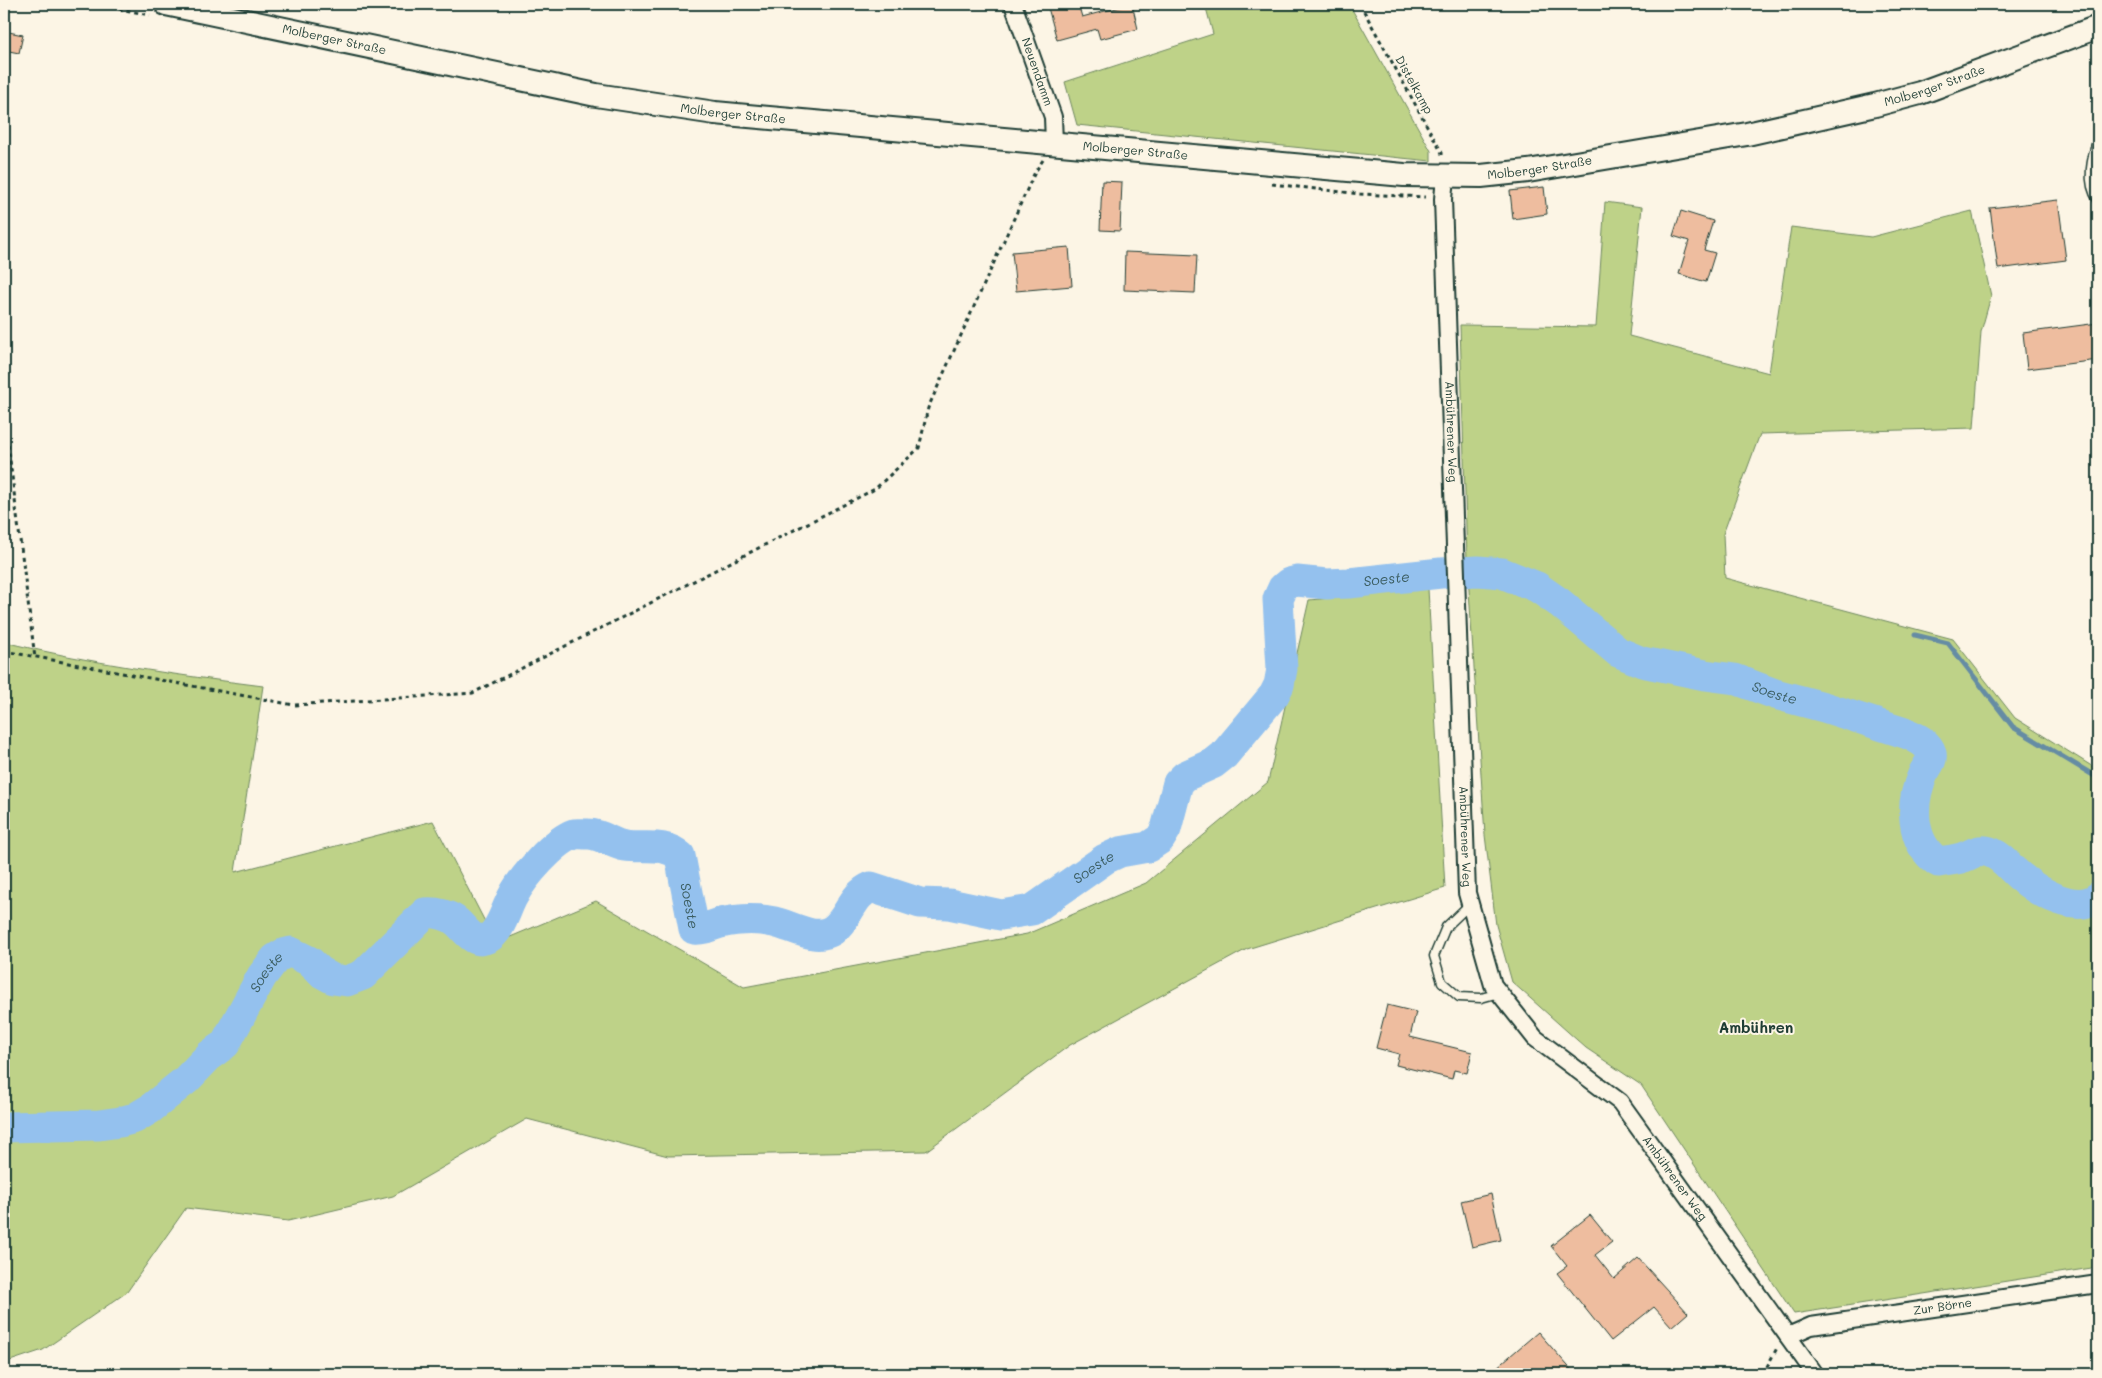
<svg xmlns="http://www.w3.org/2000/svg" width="2102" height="1378" font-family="Mali,sans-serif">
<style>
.green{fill:#bed288;stroke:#6e885e}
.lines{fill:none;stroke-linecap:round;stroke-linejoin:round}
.stream{stroke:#658ca4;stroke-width:5}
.river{stroke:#94c1ee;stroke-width:31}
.building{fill:#eebd9f;stroke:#1f3d34}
.lane-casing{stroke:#1f3d34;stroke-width:11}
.street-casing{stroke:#1f3d34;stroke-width:20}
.secondary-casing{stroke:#1f3d34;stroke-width:26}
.path{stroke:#1f3d34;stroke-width:3;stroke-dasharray:4 4;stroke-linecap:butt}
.lane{stroke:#fcf5e5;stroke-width:8}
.street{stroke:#fcf5e5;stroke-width:16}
.secondary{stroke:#fcf5e5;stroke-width:22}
.labels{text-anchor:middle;stroke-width:4;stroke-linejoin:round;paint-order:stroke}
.street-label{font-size:12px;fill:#1f3d34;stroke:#fcf5e5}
.water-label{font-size:14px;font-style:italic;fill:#3c5e62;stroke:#fcf5e5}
.quarter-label{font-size:15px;font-weight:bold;fill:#1f3d34;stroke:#fcf5e5}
</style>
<rect width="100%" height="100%" fill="#fcf5e5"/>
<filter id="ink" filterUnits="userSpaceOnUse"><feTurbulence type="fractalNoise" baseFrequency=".02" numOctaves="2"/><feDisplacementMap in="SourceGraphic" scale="10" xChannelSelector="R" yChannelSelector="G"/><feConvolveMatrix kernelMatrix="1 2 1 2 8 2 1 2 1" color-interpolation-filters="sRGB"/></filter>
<g filter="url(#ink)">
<!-- green -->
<g class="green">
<polygon points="1205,4 1349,4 1431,151 1431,161 1077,125 1065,82 1213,34"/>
<polygon points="1605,202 1642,207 1629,336 1769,373 1791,227 1871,237 1972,211 1991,296 1981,332 1974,428 1760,434 1723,534 1725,578 1953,639 2015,718 2098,770 2098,1267 1794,1314 1641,1085 1586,1048 1512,982 1496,925 1485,835 1467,560 1460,325 1596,327"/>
<path d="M1428,589L1445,888L1247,949L1070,1045L926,1151L668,1156L527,1119L393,1196L288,1221L186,1208L127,1292L43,1350L4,1363V642C89,663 176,675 263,686L235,872L433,821L496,943L596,901L744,987L1027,934L1146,883L1268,782L1309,600Z"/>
</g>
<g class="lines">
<!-- stream -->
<polyline class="stream" points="1915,635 1948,643 2013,727 2098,778"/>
<!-- river -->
<path class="river" id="s1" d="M4,1127L99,1125L120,1122L135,1118L150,1109L186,1080L210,1055L225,1044L262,976L275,959L283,954L291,952L309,961L322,973L333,979L347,981L363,975L425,913C436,912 449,915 457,922C466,930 474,945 488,938C501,931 506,908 513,896C523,877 554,841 574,834C577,833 582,834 586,834C600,833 612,844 625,846C645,849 664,842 680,856L694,929C704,930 711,926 720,923C738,919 756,918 774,922C793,926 815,942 833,930C849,918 852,895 871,887L920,903L949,904L1001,915L1032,910L1105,859L1120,852L1148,847L1160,839L1166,829L1178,783L1185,776L1214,763L1224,755L1274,695L1279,685L1282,669L1278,599L1283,588L1289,583L1297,581L1327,584L1349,583L1441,573L1478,571L1502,573L1537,587L1560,603L1618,652L1642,662L1705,675L1735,679L1775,694L1824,707L1908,734C1917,738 1928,743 1931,753C1933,762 1926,767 1923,774C1910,803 1910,842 1938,862C1946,861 1953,860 1961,858C1969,856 1977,849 1986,851C2002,854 2010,869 2022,878C2040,893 2077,914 2098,897"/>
</g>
<!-- building -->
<g class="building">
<polygon points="1047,4 1078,4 1082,17 1132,4 1138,29 1100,39 1097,29 1057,40"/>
<polygon points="4,31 23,35 19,53 4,50"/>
<polygon points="1102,181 1122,182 1120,231 1100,230"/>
<polygon points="1544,187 1547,214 1513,219 1510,191"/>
<polygon points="2058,200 2066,260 1998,269 1990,208"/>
<polygon points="1681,211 1713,221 1704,250 1715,253 1706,282 1679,274 1689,241 1673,236"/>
<polygon points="1069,247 1072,286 1016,291 1012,252"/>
<polygon points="1125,252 1197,255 1195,293 1124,290"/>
<polygon points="2098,323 2098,360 2027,369 2023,333"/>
<polygon points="1387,1005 1416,1012 1410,1037 1472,1052 1467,1073 1454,1070 1452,1079 1396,1065 1399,1054 1376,1048"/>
<polygon points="1491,1194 1501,1240 1472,1247 1461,1201"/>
<polygon points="1590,1215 1612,1242 1595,1255 1614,1279 1638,1258 1688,1313 1672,1327 1654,1307 1611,1341 1557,1273 1567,1266 1551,1246"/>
<polygon points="1538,1332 1575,1374 1489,1374"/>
</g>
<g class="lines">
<defs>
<g id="lane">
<path d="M2098,138C2092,157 2085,182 2098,200"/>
<polyline points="1470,904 1446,927 1434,956 1442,982 1459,997 1481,998 1499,993"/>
</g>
<g id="street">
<path id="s2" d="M1013,4L1053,117L1054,143"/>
<path id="s3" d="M1445,177L1443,199L1467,893L1493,985L1535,1038L1620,1102L1815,1374"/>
<path id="s4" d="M1788,1336L1811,1326L2098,1284"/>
</g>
<g id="secondary">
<path id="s5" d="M166,4L596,95L715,113L1404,175L1481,176L1528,171L1747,134L1875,105L1920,93L2098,27"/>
</g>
</defs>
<!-- lane casing -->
<use href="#lane" class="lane-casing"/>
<!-- street casing -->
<use href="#street" class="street-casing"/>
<!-- secondary casing -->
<use href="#secondary" class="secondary-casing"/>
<!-- path -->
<g class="path">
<polyline points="95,4 150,15"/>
<polyline points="1360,4 1442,153 1442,157"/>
<polyline points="1272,184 1360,194 1425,197"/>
<polyline points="4,413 35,658"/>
<polyline points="4,651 294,705 473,693 875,489 919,448 928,408 1035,172 1043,160"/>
<polyline points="1763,1374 1777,1348"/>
</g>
<!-- lane -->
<use href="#lane" class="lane"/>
<!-- street -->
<use href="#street" class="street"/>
<!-- secondary -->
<use href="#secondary" class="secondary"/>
</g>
</g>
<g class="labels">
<!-- street labels -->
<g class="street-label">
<text dy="4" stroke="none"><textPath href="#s5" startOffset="172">Molberger Straße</textPath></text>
<text dy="4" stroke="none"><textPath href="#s2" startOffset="72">Neuendamm</textPath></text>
<text transform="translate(1414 85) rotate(61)" y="4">Distelkamp</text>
<text dy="4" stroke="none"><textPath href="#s5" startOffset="1792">Molberger Straße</textPath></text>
<text dy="4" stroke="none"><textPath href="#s5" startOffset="578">Molberger Straße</textPath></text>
<text dy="4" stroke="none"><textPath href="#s5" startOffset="982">Molberger Straße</textPath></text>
<text dy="4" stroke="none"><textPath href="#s5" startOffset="1388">Molberger Straße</textPath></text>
<text dy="4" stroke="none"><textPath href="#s3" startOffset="255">Ambührener Weg</textPath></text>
<text dy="4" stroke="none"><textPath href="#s3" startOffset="660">Ambührener Weg</textPath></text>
<text dy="4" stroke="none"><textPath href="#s3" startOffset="1080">Ambührener Weg</textPath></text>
<text dy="4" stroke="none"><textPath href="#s4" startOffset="158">Zur Börne</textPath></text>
</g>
<!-- water labels -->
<g class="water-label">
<text dy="5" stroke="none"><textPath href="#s1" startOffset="1851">Soeste</textPath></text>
<text dy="5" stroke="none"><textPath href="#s1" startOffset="2271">Soeste</textPath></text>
<text dy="5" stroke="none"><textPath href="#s1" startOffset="1370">Soeste</textPath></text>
<text dy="5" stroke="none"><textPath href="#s1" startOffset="905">Soeste</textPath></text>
<text dy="5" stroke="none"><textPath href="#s1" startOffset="332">Soeste</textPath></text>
</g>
<!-- quarter labels -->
<g class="quarter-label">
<text x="1756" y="1033">Ambühren</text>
</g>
</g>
<!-- margin -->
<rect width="2102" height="1378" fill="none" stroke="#fcf5e5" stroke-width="20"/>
<rect x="10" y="10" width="2082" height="1358" fill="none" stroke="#1f3d34" stroke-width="2" filter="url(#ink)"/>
</svg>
